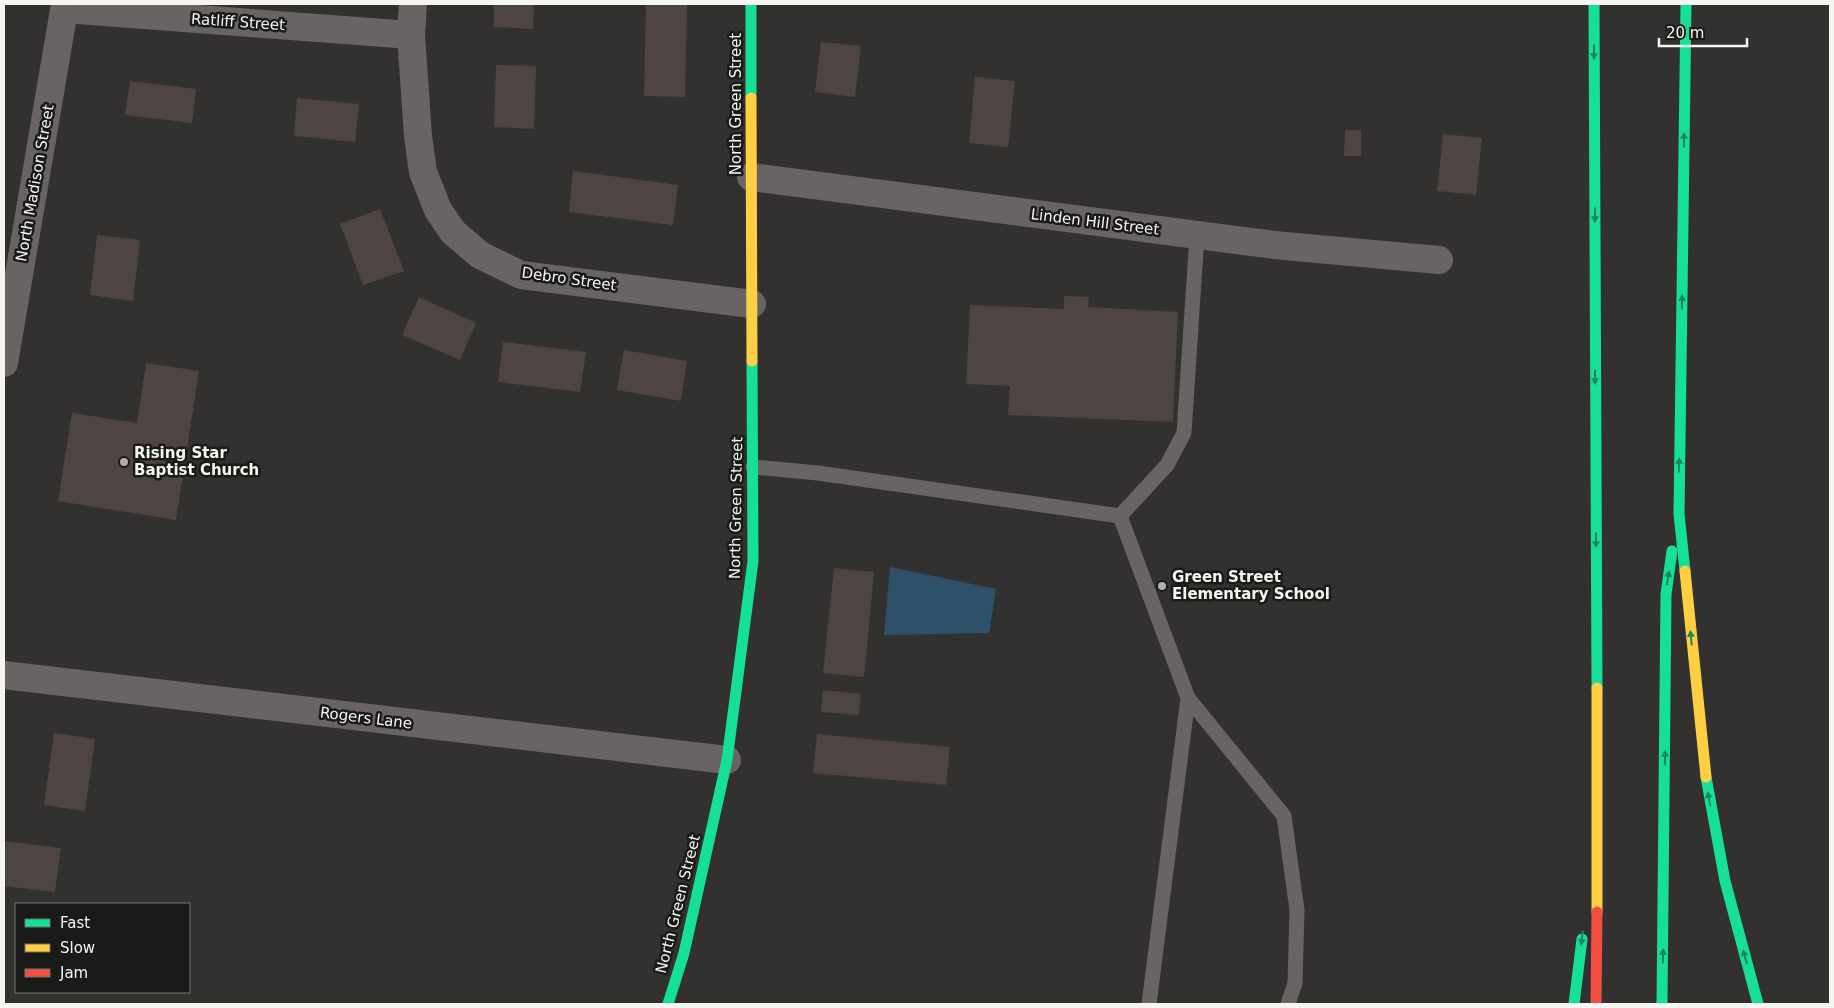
<svg xmlns="http://www.w3.org/2000/svg" width="1834" height="1008" font-family="'DejaVu Sans',sans-serif">
<style>
.water{fill:#2e5169}
.building{fill:#4e4543}
.lines{fill:none;stroke-linecap:round;stroke-linejoin:round}
.lane{stroke:#696463;stroke-width:15}
.street{stroke:#696463;stroke-width:28}
.fast{stroke:#16e098;stroke-width:11}
.slow{stroke:#ffcf43;stroke-width:11}
.jam{stroke:#f24e42;stroke-width:11}
.oneway{fill:#18875f}
.poi-dot{fill:#b1b0ae;stroke:#1a1a19;stroke-width:2}
.labels{text-anchor:middle;stroke-width:5;stroke-linejoin:round;paint-order:stroke}
.street-label{font-size:15px;fill:#f5f5f2;stroke:#1a1a19}
.poi-label{font-size:15px;font-weight:bold;fill:#f5f5f2;stroke:#1a1a19;text-anchor:start}
</style>
<rect width="100%" height="100%" fill="#323130"/>
<!-- water -->
<polygon class="water" points="890,567 996,589 989,633 884,635"/>
<!-- building -->
<g class="building">
<polygon points="494,4 534,4 533,29 494,27"/>
<polygon points="646,4 687,4 685,97 644,96"/>
<polygon points="821,42 861,46 855,97 815,92"/>
<polygon points="496,65 536,66 534,129 494,127"/>
<polygon points="975,77 1015,81 1008,147 969,143"/>
<polygon points="130,81 196,89 192,123 125,115"/>
<polygon points="297,98 359,104 355,142 294,136"/>
<polygon points="1345,130 1361,130 1361,156 1344,156"/>
<polygon points="1443,134 1482,138 1476,195 1437,191"/>
<polygon points="573,171 678,185 673,225 569,212"/>
<polygon points="380,209 404,271 363,285 340,224"/>
<polygon points="97,235 140,240 133,301 90,295"/>
<polygon points="1064,296 1089,297 1088,307 1178,312 1173,422 1008,415 1010,386 966,384 970,305 1064,309"/>
<polygon points="419,297 476,323 460,360 402,335"/>
<polygon points="503,342 586,352 580,392 498,382"/>
<polygon points="624,350 687,361 681,401 617,390"/>
<polygon points="146,363 199,371 176,520 58,501 72,413 137,423"/>
<polygon points="834,568 874,572 864,677 823,673"/>
<polygon points="823,690 861,694 859,715 821,712"/>
<polygon points="54,733 95,739 85,811 44,805"/>
<polygon points="817,734 950,747 946,785 813,773"/>
<polygon points="4,841 61,848 55,892 4,886"/>
</g>
<g class="lines">
<!-- lane -->
<g class="lane">
<polyline points="753,467 818,473 1120,516 1188,698 1284,816 1297,910 1295,983 1288,1004"/>
<polyline points="1120,516 1167,465 1184,433 1197,235"/>
<polyline points="1149,1004 1188,698"/>
</g>
<!-- street -->
<g class="street">
<polyline points="413,4 411,35 418,136 423,172 438,210 453,232 480,255 521,275 752,304"/>
<polyline points="65,9 411,35"/>
<polyline points="751,177 1274,245 1439,260"/>
<polyline points="4,363 65,4"/>
<polyline points="4,675 727,760"/>
</g>
<!-- fast -->
<g class="fast">
<polyline points="751,4 751,98"/>
<polyline points="1594,4 1597,688"/>
<polyline points="1685,571 1679,514 1686,4"/>
<polyline points="1706,777 1725,881 1758,1004"/>
<polyline points="668,1004 684,953 727,760 753,561 752,361"/>
<polyline points="1574,1004 1582,939"/>
<polyline points="1662,1004 1666,594 1672,551"/>
</g>
<!-- slow -->
<g class="slow">
<polyline points="751,98 752,361"/>
<polyline points="1685,571 1706,777"/>
<polyline points="1597,912 1597,688"/>
</g>
<!-- jam -->
<polyline class="jam" points="1596,1004 1597,912"/>
</g>
<!-- one-way arrows -->
<defs><path id="oneway-solid" d="M-6-.8H1V-3.2L6.5 0L1 3.2V.8H-6Z" transform="scale(1.25)"/></defs>
<g class="oneway">
<use href="#oneway-solid" transform="translate(1594 52) rotate(90)"/>
<use href="#oneway-solid" transform="translate(1684 140) rotate(-89)"/>
<use href="#oneway-solid" transform="translate(1595 215) rotate(90)"/>
<use href="#oneway-solid" transform="translate(1682 302) rotate(-89)"/>
<use href="#oneway-solid" transform="translate(1595 377) rotate(90)"/>
<use href="#oneway-solid" transform="translate(1679 465) rotate(-89)"/>
<use href="#oneway-solid" transform="translate(1596 540) rotate(89)"/>
<use href="#oneway-solid" transform="translate(1668 578) rotate(-81)"/>
<use href="#oneway-solid" transform="translate(1691 638) rotate(-96)"/>
<use href="#oneway-solid" transform="translate(1665 758) rotate(-89)"/>
<use href="#oneway-solid" transform="translate(1709 799) rotate(-100)"/>
<use href="#oneway-solid" transform="translate(1582 938) rotate(97)"/>
<use href="#oneway-solid" transform="translate(1663 956) rotate(-89)"/>
<use href="#oneway-solid" transform="translate(1745 957) rotate(-105)"/>
</g>
<!-- markers -->
<g class="poi-dot">
<circle cx="124" cy="462" r="5"/>
<circle cx="1162" cy="586" r="5"/>
</g>
<g class="labels">
<!-- street labels -->
<g class="street-label">
<text transform="translate(238 22) rotate(4)" y="5">Ratliff Street</text>
<text transform="translate(736 104) rotate(-90)" y="5">North Green Street</text>
<text transform="translate(35 183) rotate(-80)" y="5">North Madison Street</text>
<text transform="translate(1095 222) rotate(7)" y="5">Linden Hill Street</text>
<text transform="translate(569 279) rotate(8)" y="5">Debro Street</text>
<text transform="translate(736 508) rotate(-89)" y="5">North Green Street</text>
<text transform="translate(366 718) rotate(7)" y="5">Rogers Lane</text>
<text transform="translate(678 904) rotate(-76)" y="5">North Green Street</text>
</g>
<!-- poi labels -->
<g class="poi-label">
<text x="134" y="458">Rising Star<tspan x="134" dy="17">Baptist Church</tspan></text>
<text x="1172" y="582">Green Street<tspan x="1172" dy="17">Elementary School</tspan></text>
</g>
</g>
<!-- border -->
<rect width="1834" height="1008" fill="none" stroke="#f5f5f2" stroke-width="10"/>
<!-- legend -->
<rect x="15" y="903" width="175" height="90" fill="#1a1a19" stroke="#727270"/>
<rect x="25" y="919" width="25" height="8" fill="#16e098" stroke="#727270"/>
<text x="60" y="928" font-size="15" fill="#f5f5f2">Fast</text>
<rect x="25" y="944" width="25" height="8" fill="#ffcf43" stroke="#727270"/>
<text x="60" y="953" font-size="15" fill="#f5f5f2">Slow</text>
<rect x="25" y="969" width="25" height="8" fill="#f24e42" stroke="#727270"/>
<text x="60" y="978" font-size="15" fill="#f5f5f2">Jam</text>
<!-- scale -->
<path d="M1659 38v8h88v-8" fill="none" stroke="#f5f5f2" stroke-width="2.5"/>
<text x="1666" y="38" font-size="15" fill="#f5f5f2" stroke="#1a1a19" stroke-width="4" paint-order="stroke">20 m</text>
</svg>
